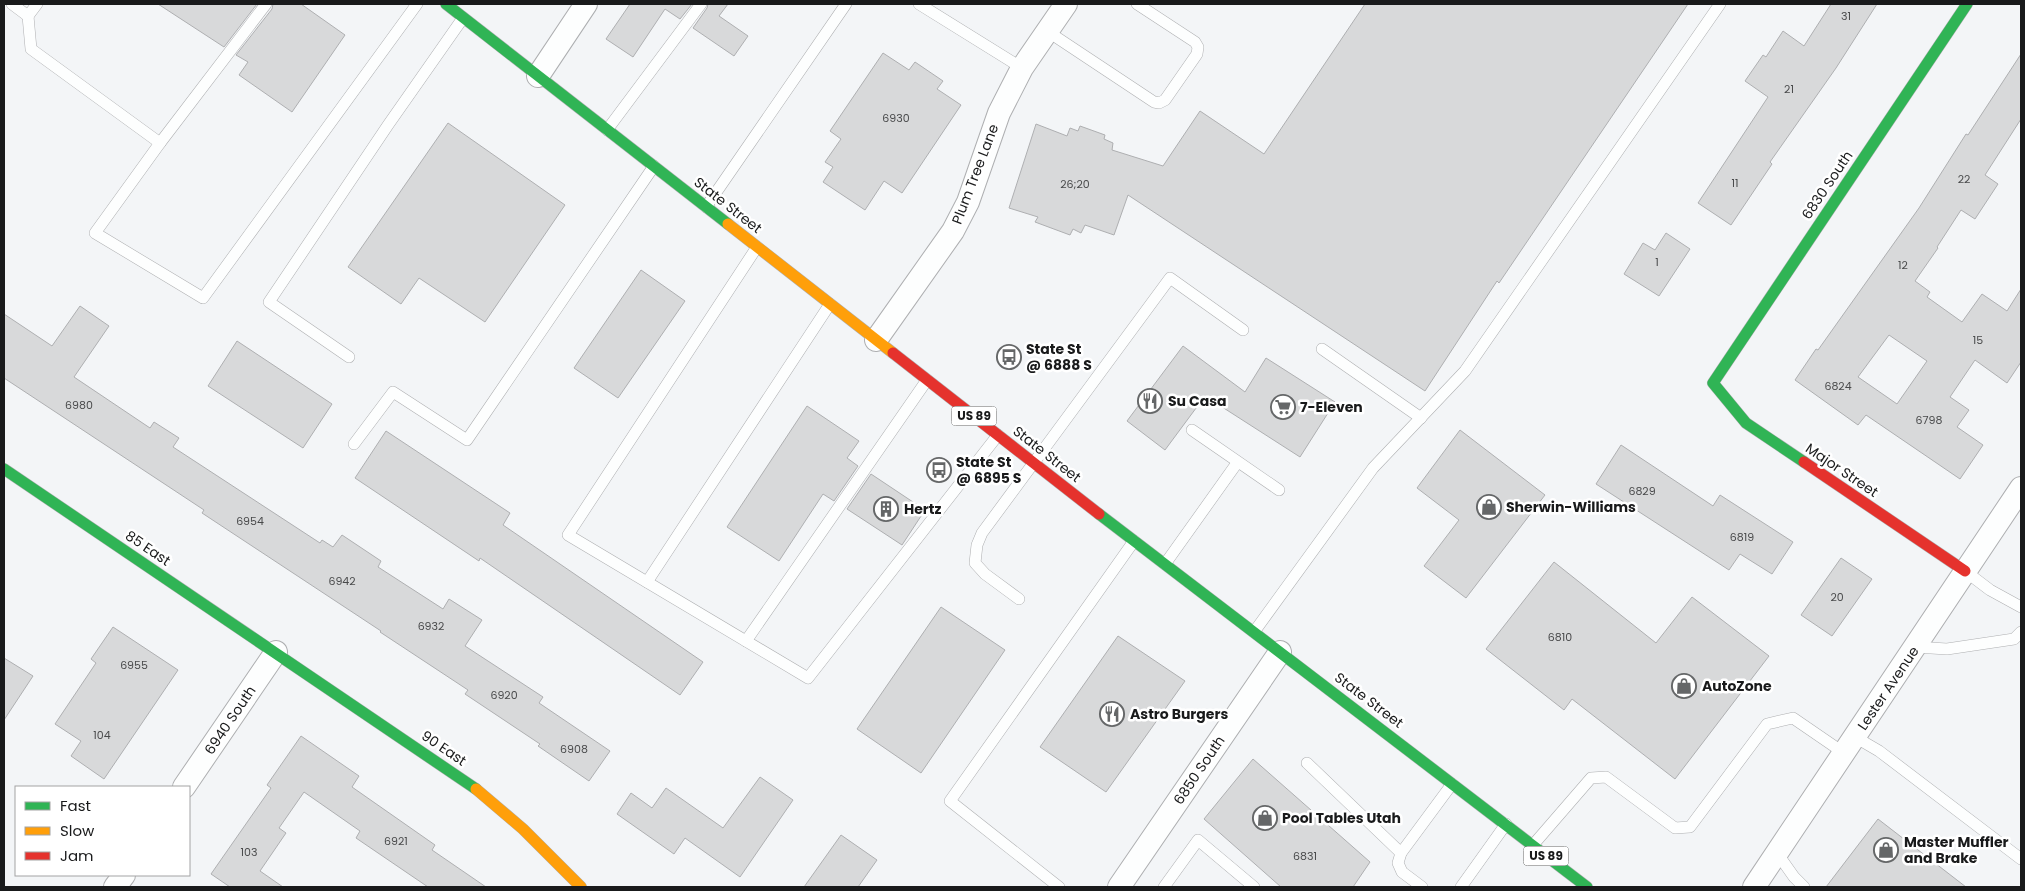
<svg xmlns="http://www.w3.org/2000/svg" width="2025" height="891" font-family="Poppins,sans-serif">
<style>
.building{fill:#d8d9da;stroke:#aeafb1;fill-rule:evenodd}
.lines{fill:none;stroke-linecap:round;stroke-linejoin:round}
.lane-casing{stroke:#aeafb1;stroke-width:12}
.street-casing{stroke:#aeafb1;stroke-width:24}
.fast-casing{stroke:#aeafb1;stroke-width:12}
.slow-casing{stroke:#aeafb1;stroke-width:12}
.jam-casing{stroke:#aeafb1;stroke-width:12}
.lane{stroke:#fdfefe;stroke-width:11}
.street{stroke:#fdfefe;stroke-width:22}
.fast{stroke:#30b455;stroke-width:11}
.slow{stroke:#ff9f0a;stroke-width:11}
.jam{stroke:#e5322d;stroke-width:11}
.labels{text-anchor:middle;stroke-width:5;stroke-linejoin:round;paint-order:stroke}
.number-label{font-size:11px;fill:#494a4b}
.shield{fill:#fff;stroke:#5e5f5f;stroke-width:1}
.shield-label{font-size:12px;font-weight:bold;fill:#191a1b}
.street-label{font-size:14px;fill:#191a1b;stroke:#fff}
.poi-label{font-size:14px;font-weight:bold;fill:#191a1b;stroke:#fff;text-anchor:start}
</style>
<rect width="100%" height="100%" fill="#f3f5f7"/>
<!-- building -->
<g class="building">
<polygon points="158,4 257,4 224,47"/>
<polygon points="273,4 301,4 345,35 292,112 239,75 248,62 236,55 272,9"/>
<polygon points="630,4 692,4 680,19 665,9 633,57 606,39"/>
<polygon points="708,4 728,4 719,16 748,36 734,56 693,28 707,8"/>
<polygon points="1365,4 1688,4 1499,283 1497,281 1425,391 1128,195 1114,235 1085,225 1081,233 1073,229 1070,235 1035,222 1038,217 1009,208 1036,124 1067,136 1070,128 1078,131 1080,126 1105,135 1104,139 1113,143 1112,150 1163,166 1200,111 1264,154"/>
<polygon points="1831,4 1877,4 1836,68 1770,162 1772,164 1731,225 1698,203 1768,97 1745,81 1763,55 1766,57 1783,31 1804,46"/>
<polygon points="883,53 909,70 915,62 943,81 937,89 961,105 902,193 884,181 865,210 823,182 833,167 825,162 841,139 830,131"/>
<path d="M2021,54V119L1985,175L1998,184L1975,219L1961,210L1937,247L1938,248L1915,281L1930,292L1927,297L1962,322L1982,294L2007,311L2021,289V362L2007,383L1975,360L1950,397L1969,410L1957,427L1983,445L1960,479L1866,415L1858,425L1795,380L1816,349L1818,350L1919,208L1966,134L1968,135ZM1889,335L1927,361L1897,404L1858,377Z"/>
<polygon points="448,123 565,205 485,322 419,278 401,304 348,267"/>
<polygon points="1666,233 1690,249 1659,296 1624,274 1643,243 1655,250"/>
<polygon points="641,270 685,301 618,398 574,368"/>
<polygon points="80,306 109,326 74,377 150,428 154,422 179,438 173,447 320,543 322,540 333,547 342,535 381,561 378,567 443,609 449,599 482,620 465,646 543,697 539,703 610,751 589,781 538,746 540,744 465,694 468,690 380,632 381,631 202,513 204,510 4,378 4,314 52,346"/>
<polygon points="237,341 332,404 303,448 208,386"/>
<polygon points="1183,346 1245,392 1266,358 1335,402 1300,457 1205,396 1165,450 1127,421"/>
<polygon points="807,406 859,441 847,458 858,466 834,501 823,494 779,561 727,527"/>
<polygon points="1460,430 1545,495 1466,598 1424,566 1459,520 1417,488"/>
<polygon points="386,431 510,513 503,525 703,662 680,695 480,558 479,561 355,478"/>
<polygon points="1621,445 1713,506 1720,495 1793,542 1772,574 1740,554 1729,570 1596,484"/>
<polygon points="871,474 925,510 902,545 847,509"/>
<polygon points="1841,558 1872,579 1832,636 1801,615"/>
<polygon points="1554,562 1656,643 1692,597 1769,656 1675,779 1572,699 1564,710 1486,649"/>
<polygon points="941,607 1005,650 921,773 857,729"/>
<polygon points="113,627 178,670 104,779 71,756 81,741 55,724 96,663 91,659"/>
<polygon points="1118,636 1185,681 1106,792 1040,747"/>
<polygon points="4,658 33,676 4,720"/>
<polygon points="301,736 359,776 352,787 435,845 432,850 486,887 428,887 356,838 360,831 304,792 279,828 286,833 260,871 283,887 230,887 211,874 271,788 267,785"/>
<polygon points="1253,759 1370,862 1353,887 1281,887 1204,819"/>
<polygon points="760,777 793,800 740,877 685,838 674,854 617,814 631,793 652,808 666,788 723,828"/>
<polygon points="1878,819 1966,887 1826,887"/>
<polygon points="841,835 877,860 858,887 804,887"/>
</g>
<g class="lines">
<defs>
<g id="lane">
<polyline points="12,4 28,16 37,4"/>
<polyline points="919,4 1022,68"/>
<polyline points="28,16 31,49 160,143 95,233 203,298 417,4"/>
<polyline points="1047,31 1154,102 1159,103 1165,100 1197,54 1198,47 1195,42 1137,4"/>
<polyline points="607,130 701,4"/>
<polyline points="160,143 266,4"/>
<polyline points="706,207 846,4"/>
<polyline points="757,247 568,535 808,678 998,435"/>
<polyline points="1322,349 1421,418"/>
<polyline points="349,357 269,302 388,125 463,18"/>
<polyline points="1192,430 1279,490"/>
<polyline points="354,444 393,392 467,440 654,166"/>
<polyline points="1165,564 1237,463"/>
<polyline points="1965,571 1990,590 2021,607"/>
<polyline points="647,582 830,304"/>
<polyline points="1019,599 985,574 975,563 977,545 982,533 1170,278 1243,330"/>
<polyline points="1254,632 1373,468 1465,371 1720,4"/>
<polyline points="746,641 927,380"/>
<polyline points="1915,647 1947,649 2014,639 2021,632"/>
<polyline points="1855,737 1879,751 2021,859"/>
<polyline points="1307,763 1401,853"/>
<polyline points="1533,845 1591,778 1606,777 1675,828 1690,827 1767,724 1793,718 1844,753"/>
<polyline points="1777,853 1794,877 1804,887"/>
<polyline points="1059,887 950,801 1134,541"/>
<polyline points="1164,887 1198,840 1254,887"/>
<polyline points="1422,887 1402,872 1398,863 1401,853 1452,784"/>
<polyline points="1461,887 1506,824"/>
</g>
<g id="street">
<polyline points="538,76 586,4"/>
<polyline points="876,340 953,231 968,202 999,113 1022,68 1066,4"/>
<polyline points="184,787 276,652"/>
<polyline points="115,887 124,875"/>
<polyline points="1119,887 1280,652"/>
<polyline points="1754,887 2021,488"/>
</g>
<g id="fast">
<polyline points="446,4 728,224"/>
<polyline points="1804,462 1746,423 1713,383 1967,4"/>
<polyline points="4,469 476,789"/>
<polyline points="1099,514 1587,887"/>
</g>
<g id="slow">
<polyline points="728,224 893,353"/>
<polyline points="476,789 523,829 581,887"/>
</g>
<g id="jam">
<polyline points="893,353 1099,514"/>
<polyline points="1804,462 1965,571"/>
</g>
</defs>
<!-- lane casing -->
<use href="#lane" class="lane-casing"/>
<!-- street casing -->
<use href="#street" class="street-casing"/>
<!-- fast casing -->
<use href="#fast" class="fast-casing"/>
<!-- slow casing -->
<use href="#slow" class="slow-casing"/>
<!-- jam casing -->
<use href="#jam" class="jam-casing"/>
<!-- lane -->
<use href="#lane" class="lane"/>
<!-- street -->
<use href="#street" class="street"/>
<!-- fast -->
<use href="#fast" class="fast"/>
<!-- slow -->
<use href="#slow" class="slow"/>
<!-- jam -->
<use href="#jam" class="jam"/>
</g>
<!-- icons -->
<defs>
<symbol id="bus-ring" viewBox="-11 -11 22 22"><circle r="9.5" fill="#fff" stroke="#656768" stroke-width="1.5"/><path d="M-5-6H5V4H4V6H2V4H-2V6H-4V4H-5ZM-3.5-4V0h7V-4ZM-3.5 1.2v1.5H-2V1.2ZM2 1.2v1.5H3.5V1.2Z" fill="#656768"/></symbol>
<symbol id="restaurant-ring" viewBox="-11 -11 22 22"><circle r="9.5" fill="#fff" stroke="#656768" stroke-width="1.5"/><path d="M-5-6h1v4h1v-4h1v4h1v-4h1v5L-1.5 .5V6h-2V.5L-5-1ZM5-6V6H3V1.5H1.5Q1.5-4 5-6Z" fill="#656768"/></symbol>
<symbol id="supermarket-ring" viewBox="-11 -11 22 22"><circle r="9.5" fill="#fff" stroke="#656768" stroke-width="1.5"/><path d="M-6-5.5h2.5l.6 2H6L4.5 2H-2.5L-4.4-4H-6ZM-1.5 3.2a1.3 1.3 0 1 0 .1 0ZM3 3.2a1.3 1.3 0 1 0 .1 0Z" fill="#656768"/></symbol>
<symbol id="shop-ring" viewBox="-11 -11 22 22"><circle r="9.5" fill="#fff" stroke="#656768" stroke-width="1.5"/><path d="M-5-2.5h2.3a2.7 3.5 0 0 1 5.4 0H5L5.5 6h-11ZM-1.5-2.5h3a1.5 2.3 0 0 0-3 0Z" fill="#656768"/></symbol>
<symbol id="building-ring" viewBox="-11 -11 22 22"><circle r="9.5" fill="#fff" stroke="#656768" stroke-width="1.5"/><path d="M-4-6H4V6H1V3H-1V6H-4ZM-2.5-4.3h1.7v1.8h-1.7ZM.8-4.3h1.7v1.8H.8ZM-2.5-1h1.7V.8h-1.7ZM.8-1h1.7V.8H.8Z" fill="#656768"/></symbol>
</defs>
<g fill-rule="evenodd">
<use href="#bus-ring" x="995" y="343" width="28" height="28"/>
<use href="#restaurant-ring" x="1136" y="387" width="28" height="28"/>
<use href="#supermarket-ring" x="1269" y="393" width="28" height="28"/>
<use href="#bus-ring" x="925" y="456" width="28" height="28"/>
<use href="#shop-ring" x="1475" y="493" width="28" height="28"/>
<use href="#building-ring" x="872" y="495" width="28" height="28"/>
<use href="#shop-ring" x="1670" y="672" width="28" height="28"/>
<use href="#restaurant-ring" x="1098" y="700" width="28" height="28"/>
<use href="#shop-ring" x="1251" y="804" width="28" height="28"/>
<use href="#shop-ring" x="1872" y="836" width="28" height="28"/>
</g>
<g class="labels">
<!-- number labels -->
<g class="number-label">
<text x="1846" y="20">31</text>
<text x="1789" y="93">21</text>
<text x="896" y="122">6930</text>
<text x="1964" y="183">22</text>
<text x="1735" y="187">11</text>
<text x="1075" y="188">26;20</text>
<text x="1657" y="266">1</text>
<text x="1903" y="269">12</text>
<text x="1978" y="344">15</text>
<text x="1838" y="390">6824</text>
<text x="79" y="409">6980</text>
<text x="1929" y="424">6798</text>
<text x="1642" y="495">6829</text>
<text x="250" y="525">6954</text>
<text x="1742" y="541">6819</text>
<text x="342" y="585">6942</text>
<text x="1837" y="601">20</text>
<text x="431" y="630">6932</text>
<text x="1560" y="641">6810</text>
<text x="134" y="669">6955</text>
<text x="504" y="699">6920</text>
<text x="102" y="739">104</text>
<text x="574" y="753">6908</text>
<text x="396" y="845">6921</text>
<text x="249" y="856">103</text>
<text x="1305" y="860">6831</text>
</g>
<!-- shield labels -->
<g class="shield">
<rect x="951.5" y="406.5" width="45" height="19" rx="4"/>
<rect x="1523.5" y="846.5" width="45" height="19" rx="4"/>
</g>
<g class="shield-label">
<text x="974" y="420">US 89</text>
<text x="1546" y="860">US 89</text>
</g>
<!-- street labels -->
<g class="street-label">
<text transform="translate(975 174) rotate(-69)" y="5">Plum Tree Lane</text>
<text transform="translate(1827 185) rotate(-56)" y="5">6830 South</text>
<text transform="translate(728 205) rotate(38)" y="5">State Street</text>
<text transform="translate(1047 454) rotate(38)" y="5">State Street</text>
<text transform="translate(1842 470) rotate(34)" y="5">Major Street</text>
<text transform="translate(148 548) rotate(34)" y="5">85 East</text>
<text transform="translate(1888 688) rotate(-56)" y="5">Lester Avenue</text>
<text transform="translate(1369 700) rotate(37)" y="5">State Street</text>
<text transform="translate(230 720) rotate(-56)" y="5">6940 South</text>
<text transform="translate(444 748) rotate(34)" y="5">90 East</text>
<text transform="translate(1199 770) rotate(-56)" y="5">6850 South</text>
</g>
<!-- poi labels -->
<g class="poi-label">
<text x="1026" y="354">State St<tspan x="1026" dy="16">@ 6888 S</tspan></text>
<text x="1168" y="406">Su Casa</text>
<text x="1300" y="412">7-Eleven</text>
<text x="956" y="467">State St<tspan x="956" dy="16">@ 6895 S</tspan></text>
<text x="1506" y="512">Sherwin-Williams</text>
<text x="904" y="514">Hertz</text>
<text x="1702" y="691">AutoZone</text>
<text x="1130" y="719">Astro Burgers</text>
<text x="1282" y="823">Pool Tables Utah</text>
<text x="1904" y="847">Master Muffler<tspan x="1904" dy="16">and Brake</tspan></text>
</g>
</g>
<!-- border -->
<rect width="2025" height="891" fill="none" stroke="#191a1b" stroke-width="10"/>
<!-- legend -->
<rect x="15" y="786" width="175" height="90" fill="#ffffff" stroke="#a3a3a4"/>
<rect x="25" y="802" width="25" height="8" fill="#30b455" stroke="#a3a3a4"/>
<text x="60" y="811" font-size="15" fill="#191a1b">Fast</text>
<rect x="25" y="827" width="25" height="8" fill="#ff9f0a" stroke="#a3a3a4"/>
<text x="60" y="836" font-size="15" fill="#191a1b">Slow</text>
<rect x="25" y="852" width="25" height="8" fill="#e5322d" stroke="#a3a3a4"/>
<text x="60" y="861" font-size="15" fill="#191a1b">Jam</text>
</svg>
